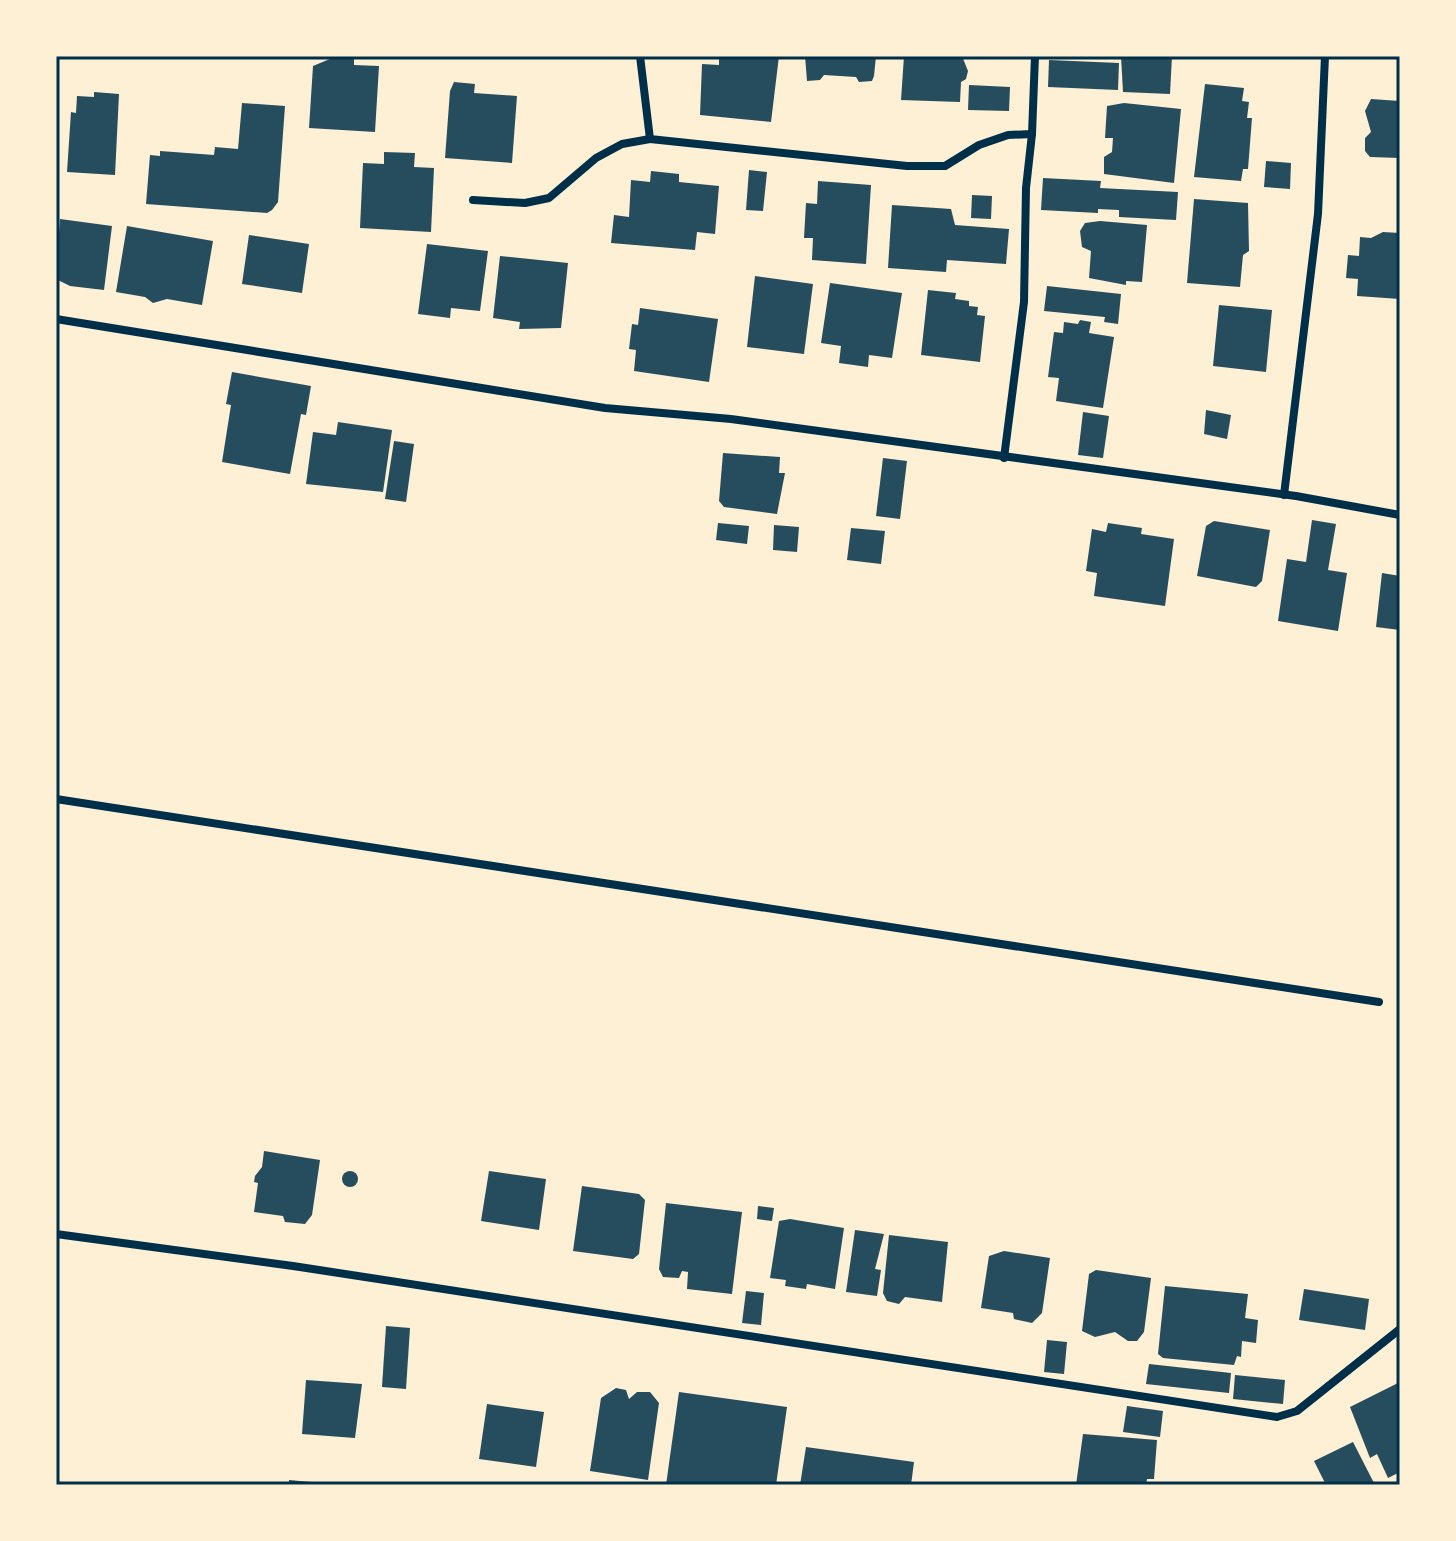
<svg xmlns="http://www.w3.org/2000/svg" width="1456" height="1541" font-family="'Open Sans',sans-serif">
<style>
.building{fill:#264d5e}
.lines{fill:none;stroke-linecap:round;stroke-linejoin:round}
.minor{stroke:#003049;stroke-width:8}
.neatline{fill:none;stroke:#003049;stroke-width:3}
</style>
<rect width="100%" height="100%" fill="#fdf0d5"/>
<!-- building -->
<g class="building">
<polygon points="337,56 354,57 354,65 379,66 375,132 309,128 313,66"/>
<polygon points="719,56 779,56 771,122 700,115 702,64 719,65"/>
<polygon points="805,56 876,56 874,76 872,81 859,82 856,77 824,75 820,80 807,81"/>
<polygon points="904,56 962,56 968,71 966,79 961,82 960,102 901,100"/>
<polygon points="1121,56 1172,56 1170,94 1123,92"/>
<polygon points="1049,60 1119,63 1118,90 1048,87"/>
<polygon points="454,82 475,84 474,93 517,96 512,163 445,158 450,91"/>
<polygon points="1205,84 1244,88 1242,101 1249,102 1247,118 1252,118 1248,169 1243,169 1241,181 1194,177"/>
<polygon points="969,85 1010,87 1009,111 968,110"/>
<polygon points="94,92 119,94 115,175 67,172 71,112 76,113 77,96 94,97"/>
<polygon points="1371,99 1400,101 1400,158 1370,157 1365,151 1365,138 1371,132 1365,111"/>
<polygon points="242,103 285,106 278,202 272,210 267,213 146,204 150,155 160,156 160,151 214,155 215,147 238,149"/>
<polygon points="1124,103 1181,109 1174,183 1104,174 1104,157 1112,152 1113,138 1105,138 1107,106"/>
<polygon points="384,152 415,153 414,167 434,168 431,232 360,228 363,163 384,164"/>
<polygon points="1266,161 1291,163 1290,189 1264,187"/>
<polygon points="749,170 767,172 763,211 746,210"/>
<polygon points="651,171 679,174 679,182 719,186 715,234 697,232 695,250 611,243 614,215 629,217 631,180 650,182"/>
<polygon points="1043,178 1101,181 1100,188 1178,192 1176,220 1119,217 1119,210 1098,209 1098,213 1041,210"/>
<polygon points="818,181 871,185 866,264 812,260 813,238 804,238 806,203 817,204"/>
<polygon points="972,195 992,196 991,219 971,218"/>
<polygon points="1194,199 1248,203 1249,251 1243,255 1240,287 1187,283"/>
<polygon points="892,205 951,209 955,225 1009,229 1006,264 947,260 946,272 888,268"/>
<polygon points="60,219 112,226 104,290 70,286 56,279"/>
<polygon points="1100,221 1147,225 1142,282 1126,281 1126,285 1089,278 1091,251 1082,247 1080,231 1085,223"/>
<polygon points="127,226 213,241 202,305 167,299 153,303 145,297 116,292"/>
<polygon points="1383,232 1400,233 1400,299 1357,296 1358,279 1346,278 1348,255 1359,256 1360,237 1371,238"/>
<polygon points="249,235 309,244 302,293 242,284"/>
<polygon points="427,244 488,251 480,311 451,308 450,318 418,314"/>
<polygon points="500,256 568,263 561,328 519,329 520,322 493,318"/>
<polygon points="755,276 813,284 804,354 747,347"/>
<polygon points="830,283 902,293 892,358 869,355 868,367 839,363 841,346 821,343"/>
<polygon points="1047,286 1121,294 1118,324 1104,322 1105,317 1044,311"/>
<polygon points="928,290 956,293 955,299 969,301 969,306 978,307 977,315 985,316 980,362 921,355"/>
<polygon points="1219,305 1272,310 1266,372 1213,366"/>
<polygon points="640,308 718,319 709,382 634,371 636,350 629,349 632,324 638,325"/>
<polygon points="1080,320 1091,322 1089,333 1114,337 1103,408 1056,401 1059,378 1048,377 1054,332 1063,333 1064,322 1078,324"/>
<polygon points="232,372 311,386 306,415 301,414 290,474 222,462 231,405 226,404"/>
<polygon points="1206,410 1231,415 1227,439 1204,434"/>
<polygon points="1083,412 1109,416 1103,458 1078,455"/>
<polygon points="338,422 392,430 383,492 306,484 313,432 336,435"/>
<polygon points="394,441 414,444 406,502 385,499"/>
<polygon points="723,453 780,457 779,473 785,473 777,514 724,507 719,501"/>
<polygon points="883,458 907,461 900,519 876,516"/>
<polygon points="1312,520 1336,524 1328,570 1347,573 1338,631 1278,621 1287,559 1306,562"/>
<polygon points="1214,521 1270,530 1262,581 1256,587 1197,576 1206,526"/>
<polygon points="718,523 749,526 747,544 716,540"/>
<polygon points="1108,523 1142,528 1141,534 1174,539 1165,606 1094,596 1097,573 1086,571 1092,529 1106,532"/>
<polygon points="774,525 799,527 797,552 773,550"/>
<polygon points="851,528 885,531 881,564 847,560"/>
<polygon points="1382,573 1400,576 1400,630 1376,627"/>
<polygon points="264,1151 320,1160 312,1215 305,1224 285,1222 283,1216 254,1212 258,1183 254,1182 255,1176 262,1167"/>
<polygon points="489,1171 546,1179 539,1230 481,1221"/>
<circle cx="350" cy="1179" r="8"/>
<polygon points="582,1186 639,1194 645,1200 639,1254 633,1259 573,1251"/>
<polygon points="666,1203 742,1212 732,1294 687,1289 688,1272 682,1271 679,1278 663,1277 659,1269"/>
<polygon points="758,1206 774,1208 772,1221 757,1219"/>
<polygon points="790,1219 844,1228 835,1289 807,1284 806,1289 785,1286 786,1280 770,1278 779,1221"/>
<polygon points="855,1230 884,1234 875,1269 881,1270 877,1296 846,1292"/>
<polygon points="889,1235 948,1242 942,1302 905,1297 899,1304 887,1301 883,1293"/>
<polygon points="1004,1251 1050,1258 1042,1313 1032,1323 1014,1319 1013,1313 981,1308 989,1256"/>
<polygon points="1096,1270 1151,1278 1144,1332 1137,1341 1128,1341 1115,1332 1095,1337 1082,1331 1089,1274"/>
<polygon points="1165,1286 1248,1294 1245,1318 1258,1320 1256,1343 1242,1341 1241,1357 1237,1356 1234,1365 1163,1358 1158,1354"/>
<polygon points="1304,1289 1369,1299 1365,1330 1299,1320"/>
<polygon points="746,1291 764,1293 761,1325 742,1323"/>
<polygon points="386,1326 410,1328 406,1389 382,1387"/>
<polygon points="1047,1340 1067,1342 1064,1374 1044,1372"/>
<polygon points="1149,1364 1231,1373 1229,1393 1146,1384"/>
<polygon points="1235,1375 1285,1380 1283,1404 1233,1399"/>
<polygon points="306,1380 362,1384 355,1438 302,1434"/>
<polygon points="1400,1382 1400,1472 1388,1478 1377,1454 1370,1458 1350,1407"/>
<polygon points="616,1388 626,1390 629,1399 637,1392 650,1392 659,1403 648,1480 590,1471 601,1398"/>
<polygon points="679,1392 787,1407 776,1485 666,1485"/>
<polygon points="487,1404 544,1412 536,1467 479,1459"/>
<polygon points="1127,1406 1163,1411 1160,1437 1123,1432"/>
<polygon points="1083,1434 1157,1440 1154,1479 1147,1479 1146,1485 1076,1485"/>
<polygon points="1353,1442 1375,1485 1326,1485 1314,1461"/>
<polygon points="806,1447 914,1462 911,1485 800,1485"/>
<polygon points="289,1480 322,1483 322,1485 289,1485"/>
</g>
<g class="lines">
<!-- minor -->
<g class="minor">
<polyline points="640,56 650,139 907,166 945,166 979,145 1008,135 1032,134 1035,56"/>
<polyline points="473,200 525,203 549,198 596,158 622,144 650,139"/>
<polyline points="56,319 605,408 731,419 1296,496 1400,515"/>
<polyline points="1004,458 1024,302 1026,188 1032,134"/>
<polyline points="1284,495 1318,214 1325,56"/>
<polyline points="56,799 1379,1002"/>
<polyline points="56,1234 293,1266 1277,1417 1297,1411 1400,1329"/>
</g>
</g>
<!-- border -->
<rect width="1456" height="1541" fill="none" stroke="#fdf0d5" stroke-width="116"/>
<rect x="58" y="58" width="1340" height="1425" class="neatline"/>
</svg>
